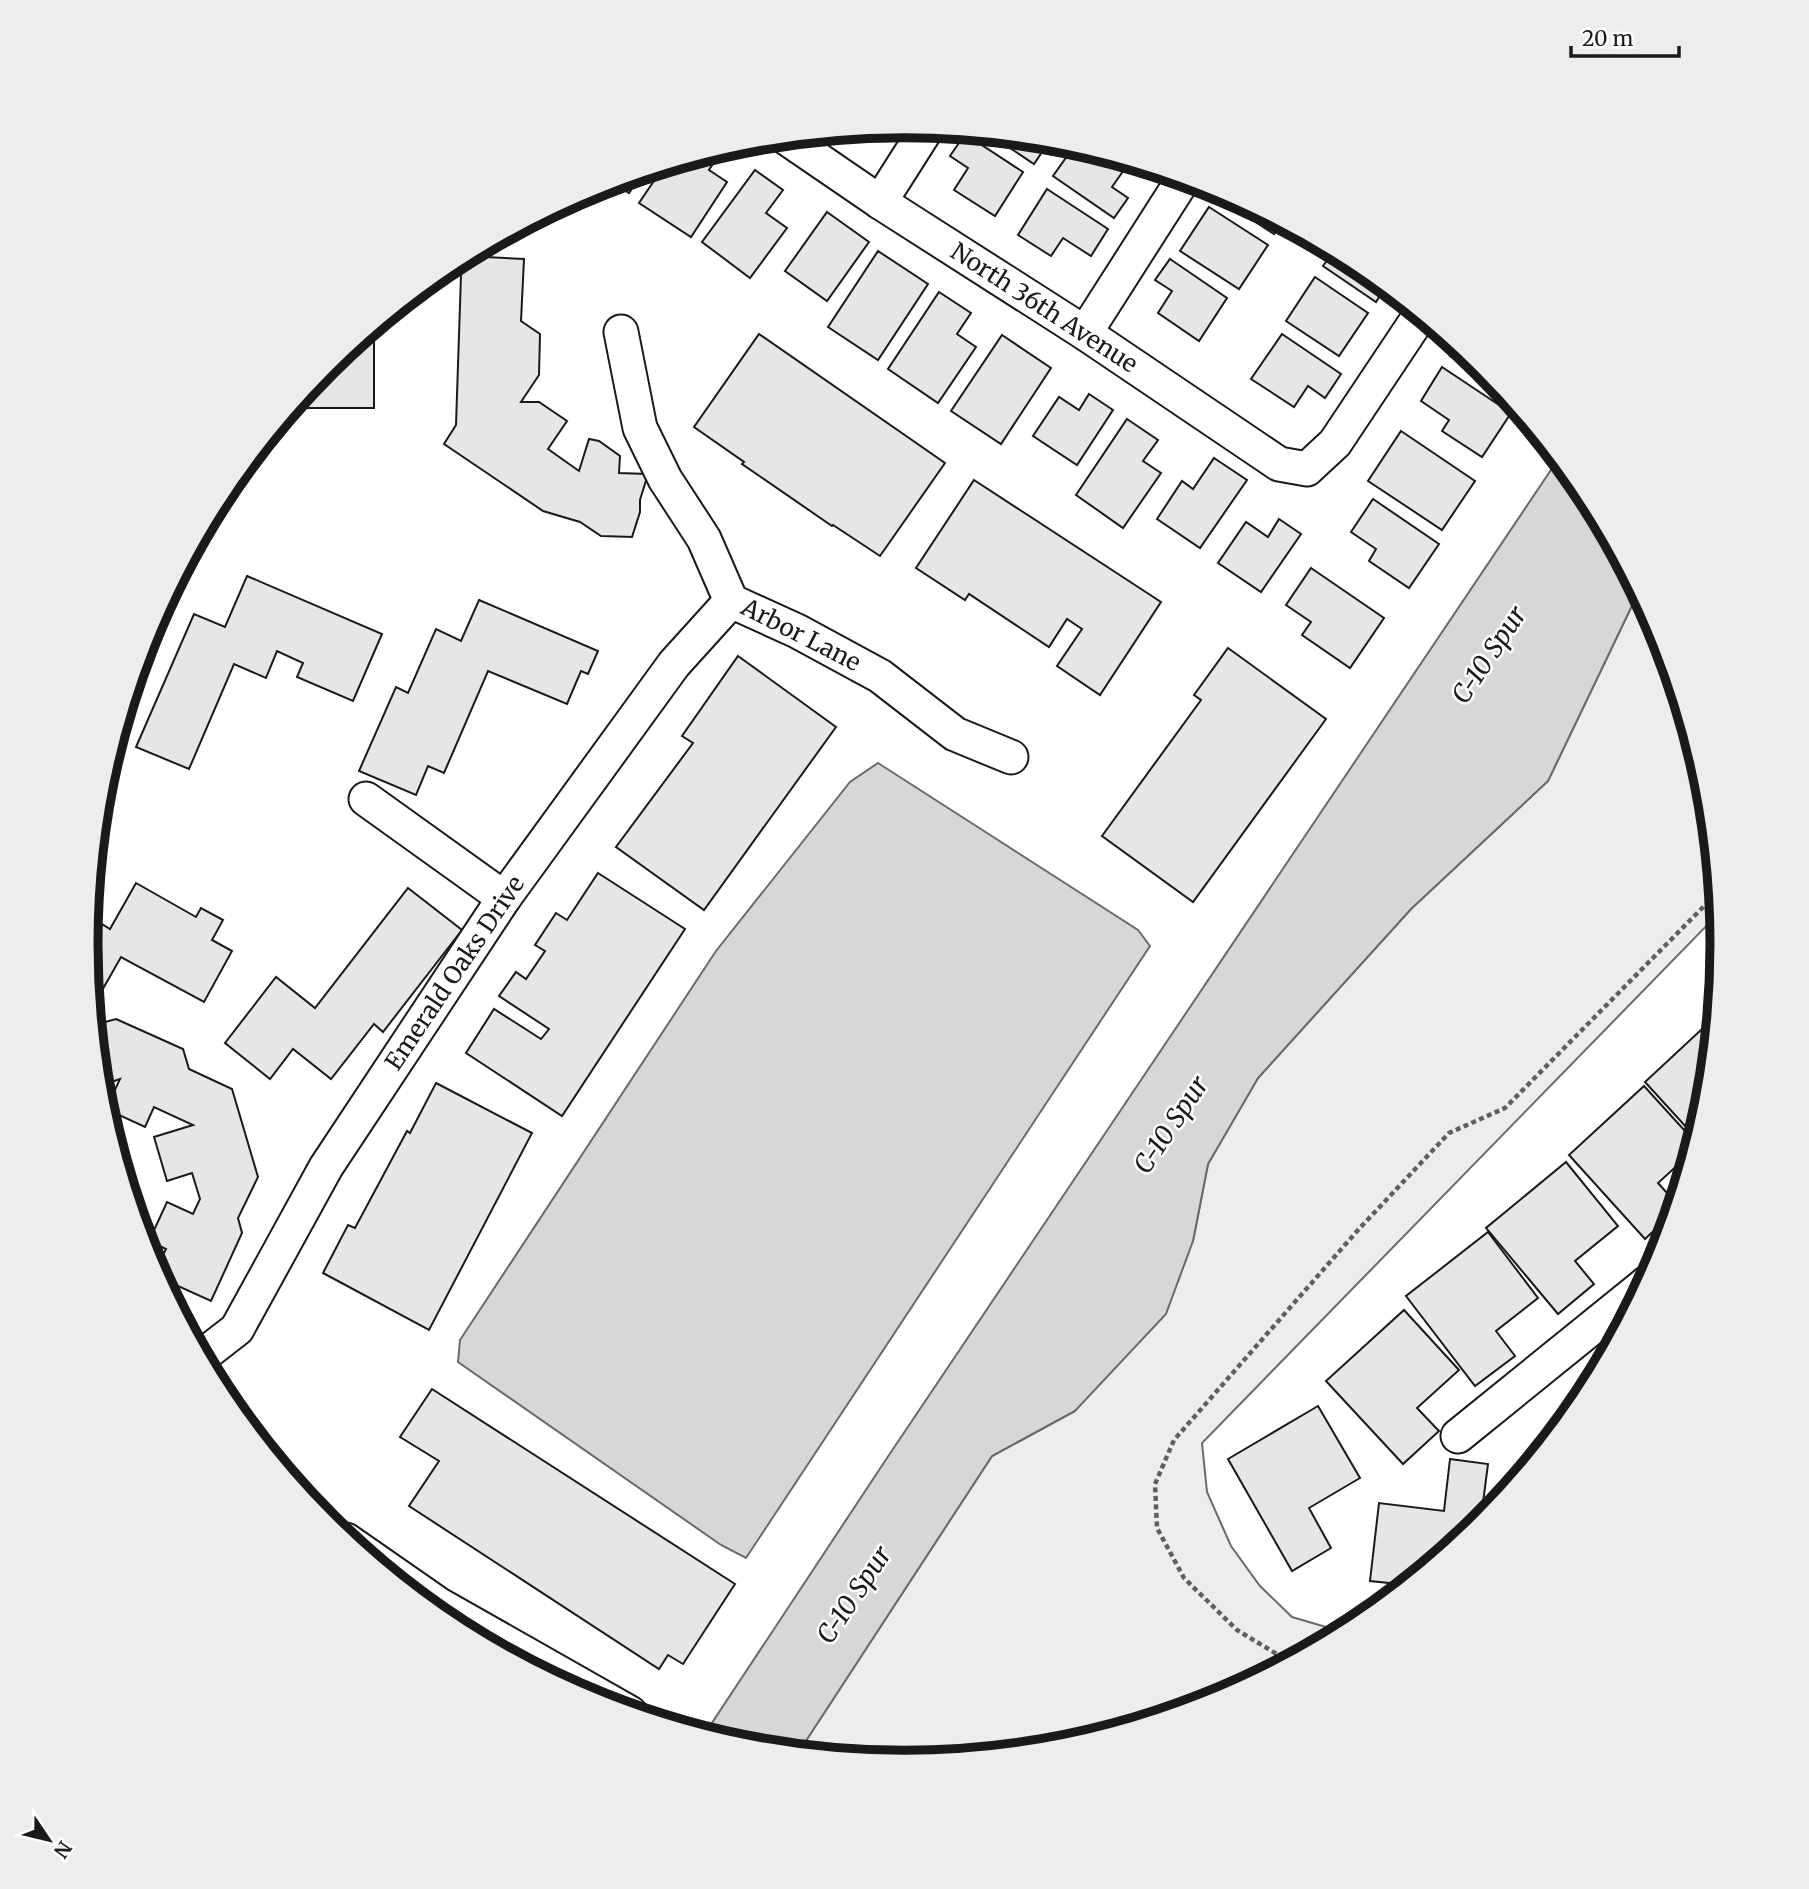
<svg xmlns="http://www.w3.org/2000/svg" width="1809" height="1889" font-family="Merriweather,serif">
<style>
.built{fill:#ededed;stroke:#6a6a6a;stroke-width:2}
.water{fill:#d7d7d7;stroke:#6a6a6a;stroke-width:2}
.building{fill:#e6e6e6;stroke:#1a1a1a;stroke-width:2}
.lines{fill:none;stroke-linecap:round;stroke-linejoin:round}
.street-casing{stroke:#1a1a1a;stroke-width:37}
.path{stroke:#5f5f5f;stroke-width:4.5;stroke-dasharray:5 3.5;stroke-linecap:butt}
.street{stroke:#fff;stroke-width:33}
.labels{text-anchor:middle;stroke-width:5;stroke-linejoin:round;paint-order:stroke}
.street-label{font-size:24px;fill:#1a1a1a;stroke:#fff}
.water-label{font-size:26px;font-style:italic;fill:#1a1a1a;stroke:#fff}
.rim{fill:none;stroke:#1a1a1a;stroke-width:9}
</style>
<rect width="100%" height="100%" fill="#fff"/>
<!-- built -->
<polygon class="built" points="1639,591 1661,632 1708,785 1720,912 1202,1443 1207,1492 1231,1546 1260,1586 1292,1617 1326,1627 1354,1628 1217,1701 1064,1748 904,1763 798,1753 992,1456 1075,1411 1193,1241 1208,1164 1258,1078 1411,909 1548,781"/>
<!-- water -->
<g class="water">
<polygon points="1559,458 1585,490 1639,591 1548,781 1411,909 1258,1078 1208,1164 1193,1241 1166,1314 1075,1411 992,1456 798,1753 744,1747 704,1735 887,1458"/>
<polygon points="878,763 1138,930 1150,946 746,1558 721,1545 458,1362 460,1340 716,951 850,782"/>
</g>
<!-- building -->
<g class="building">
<polygon points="876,129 870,137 860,130"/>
<polygon points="965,134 1023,172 995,216 954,190 968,168 950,156"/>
<polygon points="989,134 1050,140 1034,164"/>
<polygon points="1075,145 1119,158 1128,164 1112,187 1128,198 1114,218 1053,176"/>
<polygon points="723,148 709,170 727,182 691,237 639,203 664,166"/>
<polygon points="755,170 783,190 766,213 787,228 750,278 702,242"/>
<polygon points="642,173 629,193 612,182"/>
<polygon points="1047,189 1108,229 1091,256 1063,238 1051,256 1018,235"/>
<polygon points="1222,190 1282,222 1274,234 1218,197"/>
<polygon points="1209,207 1268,245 1239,289 1180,251"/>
<polygon points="827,212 869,242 827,301 785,271"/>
<polygon points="1334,250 1360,264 1386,286 1376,302 1323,266"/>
<polygon points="878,251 928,284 878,360 828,327"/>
<polygon points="466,256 524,259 521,321 540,334 539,375 521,402 539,402 567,421 548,449 579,471 589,439 599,441 620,456 619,473 648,474 640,500 640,512 632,537 601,536 580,522 543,511 444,444 456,425 461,275"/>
<polygon points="1170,259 1227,298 1199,341 1158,313 1172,291 1155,280"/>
<polygon points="1315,277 1368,313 1339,356 1286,321"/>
<polygon points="939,292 971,313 957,334 976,347 938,403 888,369"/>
<polygon points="374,326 374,408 290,408 326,365"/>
<polygon points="759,334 945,463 880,556 833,525 832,526 742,464 744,462 694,427"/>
<polygon points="1282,334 1341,374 1325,398 1308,386 1294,407 1251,379"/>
<polygon points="1002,335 1051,368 1001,444 951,411"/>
<polygon points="1457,344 1484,366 1506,393 1450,356"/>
<polygon points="1442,367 1511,413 1482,457 1442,431 1449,420 1421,401"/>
<polygon points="1089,394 1113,410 1077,465 1033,436 1059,397 1079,410"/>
<polygon points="1127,419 1158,440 1143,461 1161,473 1123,528 1076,495"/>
<polygon points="1401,431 1475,481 1442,530 1368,481"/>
<polygon points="1214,458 1247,480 1200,548 1157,519 1182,481 1193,489"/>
<polygon points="974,480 1161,602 1100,695 1057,666 1082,629 1067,619 1049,647 969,594 965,600 916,568"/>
<polygon points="1373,499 1439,544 1409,588 1369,561 1376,549 1351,532"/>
<polygon points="1279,519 1301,534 1261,592 1218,563 1246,522 1268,537"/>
<polygon points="1311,568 1384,618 1350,668 1302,635 1311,622 1286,605"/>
<polygon points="247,576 382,634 353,701 297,677 303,663 277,651 266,678 234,664 189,769 136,747 194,614 225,627"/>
<polygon points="479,600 598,651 588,674 581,671 567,704 488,671 444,773 428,766 416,795 359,771 396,687 408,693 436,629 461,641"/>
<polygon points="1228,648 1326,719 1193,902 1102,836 1201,700 1194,695"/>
<polygon points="738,656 836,727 704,910 616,847 693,743 682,736"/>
<polygon points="598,873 685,929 562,1116 466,1053 494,1009 541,1039 549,1029 499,996 516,972 526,979 545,951 535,945 556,913 567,920"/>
<polygon points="136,883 196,917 201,908 223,920 212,940 232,951 204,1002 121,957 96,1001 91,998 86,944 89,916 110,929"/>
<polygon points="408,888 462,930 383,1032 374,1024 331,1079 293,1049 270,1079 225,1043 276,977 315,1008"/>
<polygon points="1716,1016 1707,1105 1697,1139 1645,1082"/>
<polygon points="116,1019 183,1049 189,1069 232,1089 258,1177 238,1218 242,1233 211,1301 158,1277 155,1271 166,1249 149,1241 167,1202 193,1214 200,1199 192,1173 167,1181 154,1137 193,1125 154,1107 145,1127 106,1109 120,1079 100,1086 94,1025"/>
<polygon points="436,1083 532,1133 429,1330 323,1273 348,1225 355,1228 407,1131 410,1133"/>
<polygon points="1644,1086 1696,1143 1693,1151 1658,1183 1677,1204 1675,1211 1645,1239 1569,1155"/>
<polygon points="1566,1162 1618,1226 1575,1261 1594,1284 1558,1314 1486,1228"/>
<polygon points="1488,1232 1538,1298 1496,1331 1515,1356 1475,1386 1406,1296"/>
<polygon points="1404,1310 1459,1370 1417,1408 1439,1431 1403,1464 1326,1381"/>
<polygon points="432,1389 735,1584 683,1664 668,1655 659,1669 409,1506 439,1461 400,1437"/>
<polygon points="1318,1406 1360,1478 1309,1508 1331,1548 1292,1571 1228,1459"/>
<polygon points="1450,1459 1488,1464 1480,1526 1408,1585 1370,1581 1379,1503 1444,1511"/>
<polygon points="1488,1495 1505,1497 1485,1522"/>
</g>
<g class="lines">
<defs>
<g id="street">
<polyline points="785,137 880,202 1085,333 1279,464 1307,469 1335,443 1421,314"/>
<polyline points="880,202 927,128"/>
<polyline points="621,332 640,428 665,479 704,539 731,601 797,631 880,676 955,734 1011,757"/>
<polyline points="1085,333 1184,178"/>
<polyline points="366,799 504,898"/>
<polyline points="201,1357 237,1329 326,1167 504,898 674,664 731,601"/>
<polyline points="1458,1436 1647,1283"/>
<polyline points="346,1540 438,1604 630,1713"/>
</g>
</defs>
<!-- street casing -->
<use href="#street" class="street-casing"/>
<!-- path -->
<polyline class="path" points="1301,1656 1280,1656 1237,1630 1184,1578 1157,1528 1155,1484 1174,1440 1358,1230 1449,1133 1505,1108 1718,892"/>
<!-- street -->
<use href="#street" class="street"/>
</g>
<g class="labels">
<!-- street labels -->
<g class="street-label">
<text transform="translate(1044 308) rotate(33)" y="8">North 36th Avenue</text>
<text transform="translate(801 635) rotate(27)" y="8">Arbor Lane</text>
<text transform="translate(455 973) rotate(-56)" y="8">Emerald Oaks Drive</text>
</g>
<!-- water labels -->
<g class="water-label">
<text transform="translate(1489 655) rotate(-56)" y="9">C-10 Spur</text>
<text transform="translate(1171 1125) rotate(-56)" y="9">C-10 Spur</text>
<text transform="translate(854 1595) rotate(-56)" y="9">C-10 Spur</text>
</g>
</g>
<!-- crop -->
<path d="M0 0H1809V1889H0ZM98 944a806 806 0 1 1 1612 0a806 806 0 1 1-1612 0Z" fill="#ededed" fill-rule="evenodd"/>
<path class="rim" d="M98 944a806 806 0 1 1 1612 0a806 806 0 1 1-1612 0Z"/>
<!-- north arrow -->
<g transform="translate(49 1840) rotate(125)" stroke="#ffffff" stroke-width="5" paint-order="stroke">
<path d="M0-5L12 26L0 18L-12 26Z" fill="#1a1a1a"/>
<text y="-10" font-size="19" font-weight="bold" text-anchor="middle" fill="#1a1a1a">N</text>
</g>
<!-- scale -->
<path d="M1571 46v10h108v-10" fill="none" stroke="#1a1a1a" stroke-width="3.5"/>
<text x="1582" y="46" font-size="21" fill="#1a1a1a" stroke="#ffffff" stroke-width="5" paint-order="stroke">20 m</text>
</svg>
